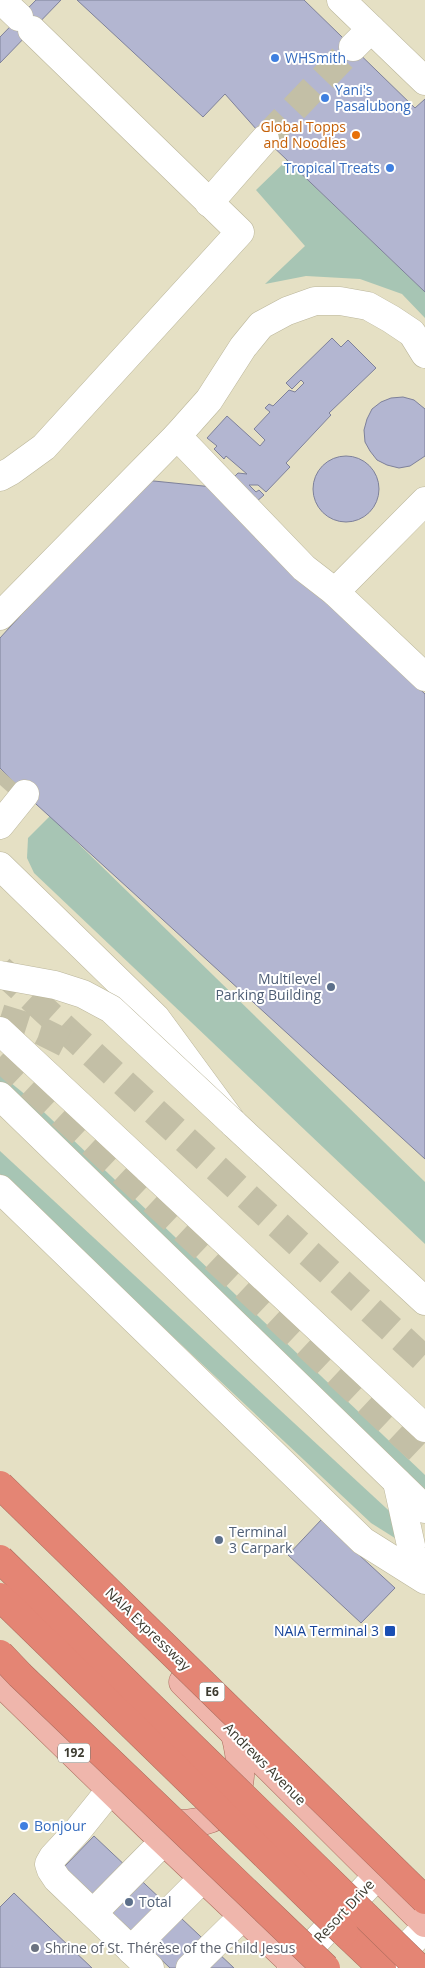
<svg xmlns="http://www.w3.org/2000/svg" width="425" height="1968" font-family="'Open Sans',sans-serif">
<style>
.green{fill:#a7c5b4}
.building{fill:#b3b6d1;stroke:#7e819a}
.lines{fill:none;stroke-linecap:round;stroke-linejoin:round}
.minor-tunnel{stroke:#c3bfa6;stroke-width:28;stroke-dasharray:28 14;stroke-linecap:butt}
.minor-casing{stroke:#bbb69b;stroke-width:29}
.major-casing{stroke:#aa6b5c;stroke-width:29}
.highway-casing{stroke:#aa6b5c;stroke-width:29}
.minor{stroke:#fff;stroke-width:28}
.major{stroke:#efb6ac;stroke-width:28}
.highway{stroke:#e48574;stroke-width:28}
.minor-bridge-casing{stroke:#bbb69b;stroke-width:29;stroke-linecap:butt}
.highway-bridge-casing{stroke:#aa6b5c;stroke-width:29;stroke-linecap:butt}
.minor-bridge{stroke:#fff;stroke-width:28}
.highway-bridge{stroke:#e48574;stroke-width:28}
.shop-dot{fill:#3f7fe0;stroke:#fff;stroke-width:2}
.food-dot{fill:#e8710a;stroke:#fff;stroke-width:2}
.service-dot{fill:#5c6f8a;stroke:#fff;stroke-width:2}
.transit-dot{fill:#1a4fb4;stroke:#fff;stroke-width:2}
.worship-dot{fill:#6b7280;stroke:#fff;stroke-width:2}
.labels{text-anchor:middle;stroke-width:4;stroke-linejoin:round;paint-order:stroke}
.shield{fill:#fff;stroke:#77766e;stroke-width:1}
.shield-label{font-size:12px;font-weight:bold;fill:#3d3b30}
.shop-label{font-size:14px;fill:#366cbe;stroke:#fff;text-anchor:start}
.food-label{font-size:14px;fill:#c56008;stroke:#fff;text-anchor:end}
.service-label{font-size:14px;fill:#4e5e75;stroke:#fff;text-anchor:start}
.street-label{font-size:14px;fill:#3d3b30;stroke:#fff}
.transit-label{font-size:14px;fill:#164399;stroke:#fff;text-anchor:end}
.worship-label{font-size:14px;fill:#5b616d;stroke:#fff;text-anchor:start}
</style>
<rect width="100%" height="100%" fill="#e5e0c4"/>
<!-- green -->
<g class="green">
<polygon points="287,160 425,292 425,318 402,294 360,279 306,276 265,284 305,246 256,190"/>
<polygon points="50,816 425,1182 425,1244 34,873 27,858 28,838"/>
<polygon points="0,1074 27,1096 425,1475 425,1501 0,1091"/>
<polygon points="0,1151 425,1544 425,1557 371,1523 0,1174"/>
</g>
<!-- building -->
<g class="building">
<polygon points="36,0 61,0 0,63 0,37"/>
<polygon points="77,0 304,0 415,108 425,99 425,292 265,139 225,94 203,117"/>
<polygon points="332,338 341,347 348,340 376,368 329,413 331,415 286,463 290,467 266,492 258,485 249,485 256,492 259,490 264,495 256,502 233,478 238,473 247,474 226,456 224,459 214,449 217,446 207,438 227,416 260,446 265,440 254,429 270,412 265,408 269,404 273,406 289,390 295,392 304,383 301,380 292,389 286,383"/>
<polygon points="403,397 414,400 425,409 425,456 410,466 399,468 387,465 377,460 370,451 365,442 364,430 367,419 372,409 381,402 391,398"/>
<circle cx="346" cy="489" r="33"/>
<polygon points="144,480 213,487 313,589 425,694 425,1159 25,794 0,768 0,638"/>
<polygon points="321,1520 395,1588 361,1623 288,1555"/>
<polygon points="94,1836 234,1968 170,1968 64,1867"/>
<polygon points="14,1893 50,1928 92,1968 0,1968 0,1907"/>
</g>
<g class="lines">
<!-- minor-tunnel -->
<g class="minor-tunnel">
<polyline points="265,139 353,47"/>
<polyline points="0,785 8,776"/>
<polyline points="0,969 425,1360"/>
<polyline points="0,1018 41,1031 73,1047"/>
<polyline points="0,1057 425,1456"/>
</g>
<defs>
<g id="minor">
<polyline points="1,0 19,17"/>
<polyline points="341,0 425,81"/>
<polyline points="353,47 371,29"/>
<polyline points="209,203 265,139"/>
<polyline points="177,436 304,568 335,592 425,677"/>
<polyline points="0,477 11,471 44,447 240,232 32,30"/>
<polyline points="335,592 425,501"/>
<polyline points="0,616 177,436 209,400 243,347 261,325 287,311 315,301 340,301 368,306 391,319 412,333 425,354"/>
<polyline points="0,825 25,794"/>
<polyline points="0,866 156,1018 233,1123 425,1301"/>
<polyline points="0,1031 149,1170"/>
<polyline points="0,1096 425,1509"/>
<polyline points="0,1189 363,1541 425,1580"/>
<polyline points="397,1482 412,1550 425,1579"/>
<polyline points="111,1789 78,1830 53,1857 49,1864 51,1870 57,1879 150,1968"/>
<polyline points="93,1913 164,1841"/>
<polyline points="131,1950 203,1878"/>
<polyline points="190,1968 243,1916"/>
<polyline points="291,1968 377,1876"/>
<polyline points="387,1968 425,1928"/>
</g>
<g id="major">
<polyline points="0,1682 148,1826 298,1968"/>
<polyline points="183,1682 425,1923"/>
<path d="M156,1825C172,1824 188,1825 203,1821C246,1810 244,1768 235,1734"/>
</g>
<polyline id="highway" points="344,1932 382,1968"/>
</defs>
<!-- minor casing -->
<use href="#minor" class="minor-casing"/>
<!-- major casing -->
<use href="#major" class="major-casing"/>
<!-- highway casing -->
<use href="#highway" class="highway-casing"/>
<!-- minor -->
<use href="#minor" class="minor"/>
<!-- major -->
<use href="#major" class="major"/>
<!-- highway -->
<use href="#highway" class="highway"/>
<defs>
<g id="minor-bridge">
<polyline points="0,975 55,985 83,994 111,1009 233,1123"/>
<polyline points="149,1170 425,1428"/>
</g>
<g id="highway-bridge">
<polyline points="0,1485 425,1900"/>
<polyline points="0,1559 419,1968"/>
<polyline points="0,1597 344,1932"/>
<polyline points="0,1654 20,1675 326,1968"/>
</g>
</defs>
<!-- minor-bridge casing -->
<use href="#minor-bridge" class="minor-bridge-casing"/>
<!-- highway-bridge casing -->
<use href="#highway-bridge" class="highway-bridge-casing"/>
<!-- minor-bridge -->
<use href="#minor-bridge" class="minor-bridge"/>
<!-- highway-bridge -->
<use href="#highway-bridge" class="highway-bridge"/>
</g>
<!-- markers -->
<g class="shop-dot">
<circle cx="275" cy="58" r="5"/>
<circle cx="325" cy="98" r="5"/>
<circle cx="390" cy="168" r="5"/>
<circle cx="24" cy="1826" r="5"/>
</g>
<circle class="food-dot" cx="356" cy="135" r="5"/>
<g class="service-dot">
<circle cx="331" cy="987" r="5"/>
<circle cx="219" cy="1540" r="5"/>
<circle cx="129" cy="1902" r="5"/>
</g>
<rect class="transit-dot" x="384" y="1625" width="12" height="12" rx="2.5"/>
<circle class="worship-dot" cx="35" cy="1948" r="5"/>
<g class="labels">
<!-- shield labels -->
<g class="shield">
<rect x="199.5" y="1682.5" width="25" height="19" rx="4"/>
<rect x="58" y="1743.5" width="32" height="19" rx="4"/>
</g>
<g class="shield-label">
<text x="212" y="1696">E6</text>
<text x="74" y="1757">192</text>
</g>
<!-- shop labels -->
<g class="shop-label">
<text x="285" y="63">WHSmith</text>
<text x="335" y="95">Yani's<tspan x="335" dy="16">Pasalubong</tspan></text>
<text x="380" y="173" text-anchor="end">Tropical Treats</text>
<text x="34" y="1831">Bonjour</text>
</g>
<!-- food labels -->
<g class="food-label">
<text x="346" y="132">Global Topps<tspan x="346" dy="16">and Noodles</tspan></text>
</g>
<!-- service labels -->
<g class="service-label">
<text x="321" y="984" text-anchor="end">Multilevel<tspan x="321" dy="16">Parking Building</tspan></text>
<text x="229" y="1537">Terminal<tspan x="229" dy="16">3 Carpark</tspan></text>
<text x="139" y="1907">Total</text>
</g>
<!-- street labels -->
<g class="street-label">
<text transform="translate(148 1629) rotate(44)" y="5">NAIA Expressway</text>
<text transform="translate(265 1764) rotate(45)" y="5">Andrews Avenue</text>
<text transform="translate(344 1911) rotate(-47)" y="5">Resort Drive</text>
</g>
<!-- transit labels -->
<g class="transit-label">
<text x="379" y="1636">NAIA Terminal 3</text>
</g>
<!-- worship labels -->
<g class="worship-label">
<text x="45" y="1953">Shrine of St. Thérèse of the Child Jesus</text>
</g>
</g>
</svg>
